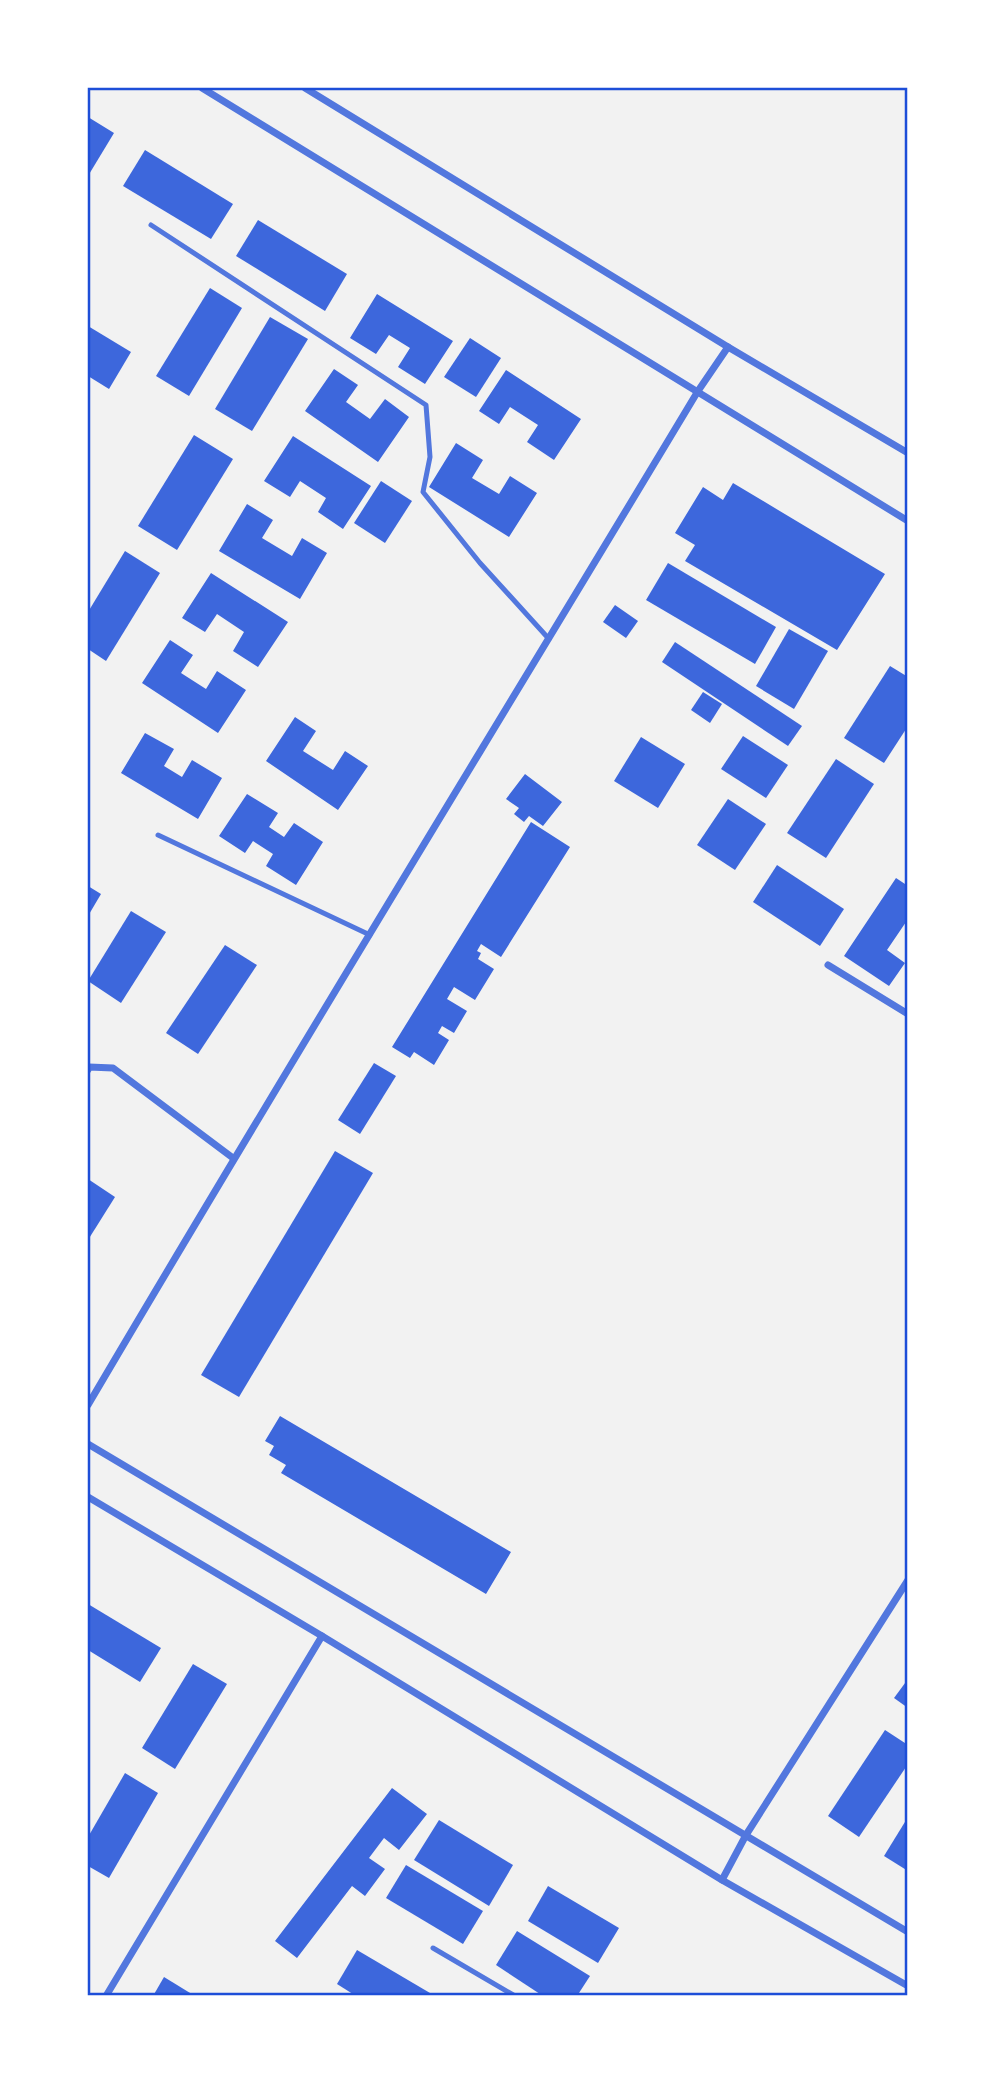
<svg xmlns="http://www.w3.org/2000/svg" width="995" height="2083" font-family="'Work Sans',sans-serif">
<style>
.building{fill:#3d67dc}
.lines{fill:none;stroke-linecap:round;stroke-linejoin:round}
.service{stroke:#5277de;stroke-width:5}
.minor{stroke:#5277de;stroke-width:7}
.neatline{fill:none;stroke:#1d4ed8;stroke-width:2.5}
</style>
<rect width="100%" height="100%" fill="#f2f2f2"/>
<!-- building -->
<g class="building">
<polygon points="88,117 114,133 88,176"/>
<polygon points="145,150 233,204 211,239 123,186"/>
<polygon points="258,220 347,274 325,311 236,256"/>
<polygon points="210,288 242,308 189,396 156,376"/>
<polygon points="377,294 453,341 425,384 398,367 410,348 389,335 376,354 350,338"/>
<polygon points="270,317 308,339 252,431 215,409"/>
<polygon points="88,326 131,352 109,389 88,376"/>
<polygon points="470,338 501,358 476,397 444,377"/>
<polygon points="334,369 358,385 346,402 370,419 385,399 409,417 378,462 305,411"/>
<polygon points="506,370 581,419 554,460 527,442 538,425 510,407 499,424 479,411"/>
<polygon points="194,435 233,459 177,550 138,526"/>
<polygon points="293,436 371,486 343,529 318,512 326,498 300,481 290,497 264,481"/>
<polygon points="456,443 483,460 472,478 499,494 510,476 537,493 509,537 429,487"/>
<polygon points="381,481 412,501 385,543 354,523"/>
<polygon points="733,483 885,574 837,650 685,561 695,545 675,533 703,487 723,500"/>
<polygon points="247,504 273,520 262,538 292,556 302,538 327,553 300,599 219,551"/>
<polygon points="125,551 160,573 106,661 88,649 88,612"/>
<polygon points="668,563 776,627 755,664 646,600"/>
<polygon points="211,573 288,622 258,667 233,651 244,632 217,614 205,632 182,618"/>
<polygon points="615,605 638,621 626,638 603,622"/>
<polygon points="789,629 828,651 794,709 756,686"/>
<polygon points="170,640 193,655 181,673 206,689 217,671 246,690 218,733 142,683"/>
<polygon points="675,642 802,726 788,746 662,662"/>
<polygon points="890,666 908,677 908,726 884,763 844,738"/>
<polygon points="703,692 722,704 710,723 691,710"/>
<polygon points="295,717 316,731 303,751 333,770 345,751 368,766 338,810 266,761"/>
<polygon points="145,733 174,749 164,766 182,777 192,760 222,778 198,819 121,773"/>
<polygon points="743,736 788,765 766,798 721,769"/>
<polygon points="641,737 685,764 658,808 614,781"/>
<polygon points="836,759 874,784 826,858 787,833"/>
<polygon points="525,774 562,802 543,826 529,816 524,822 514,814 519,808 506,799"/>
<polygon points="247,794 278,813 269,827 284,837 294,823 323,842 296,885 266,866 273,854 253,841 245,853 219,836"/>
<polygon points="728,799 766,824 735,870 697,845"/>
<polygon points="531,822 570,847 501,957 481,944 477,951 481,953 478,959 494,969 475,1000 454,987 447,999 467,1011 454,1033 442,1026 438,1033 449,1040 434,1065 414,1052 410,1058 392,1047"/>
<polygon points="777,865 844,909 820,946 753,902"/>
<polygon points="896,878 908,886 908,923 906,922 887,950 905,963 889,986 844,956"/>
<polygon points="88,886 101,894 88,916"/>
<polygon points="131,911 166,932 121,1003 88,981"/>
<polygon points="225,945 257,965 198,1054 166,1033"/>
<polygon points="374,1063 396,1076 360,1134 338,1120"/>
<polygon points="335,1151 373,1173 239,1397 201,1375"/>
<polygon points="88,1179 115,1197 88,1240"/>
<polygon points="280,1416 511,1552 486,1594 281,1473 286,1465 269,1455 274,1446 265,1441"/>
<polygon points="88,1604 161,1648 140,1682 88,1650"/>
<polygon points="193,1664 227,1684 175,1769 142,1748"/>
<polygon points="908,1679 908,1708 894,1698"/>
<polygon points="885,1730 908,1745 908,1764 859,1837 828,1816"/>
<polygon points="125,1773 158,1793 109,1878 88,1866 88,1837"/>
<polygon points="392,1788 427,1814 399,1850 384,1838 369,1858 385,1869 365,1896 352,1886 297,1958 275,1941"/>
<polygon points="908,1817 908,1871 884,1856"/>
<polygon points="439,1820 513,1865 489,1906 414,1860"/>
<polygon points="406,1865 483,1911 463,1944 386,1898"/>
<polygon points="548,1886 619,1928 598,1963 528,1921"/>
<polygon points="517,1931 590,1976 577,1996 543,1996 496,1965"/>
<polygon points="357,1950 430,1993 429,1996 356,1996 337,1984"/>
<polygon points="164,1977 195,1996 153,1996"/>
</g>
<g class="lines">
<!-- service -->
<g class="service">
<polyline points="151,225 426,405 430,457 423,492 480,563 549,639"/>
<polyline points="158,835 370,935"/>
<polyline points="433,1948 515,1996"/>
</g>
<!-- minor -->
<g class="minor">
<polyline points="202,88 908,521"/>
<polyline points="305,88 728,347 908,453"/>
<polyline points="828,965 908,1014"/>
<polyline points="88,1070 89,1067 113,1068 233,1158"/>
<path d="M88,1405C288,1065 495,729 698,391L728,347"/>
<polyline points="88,1444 908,1932"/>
<polyline points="88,1497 322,1636 722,1880 908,1986"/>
<polyline points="722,1880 746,1835 908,1580"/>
<polyline points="106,1996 322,1636"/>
</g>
</g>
<!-- border -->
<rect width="995" height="2083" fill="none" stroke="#ffffff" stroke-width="178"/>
<rect x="89" y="89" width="817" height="1905" class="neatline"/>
</svg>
